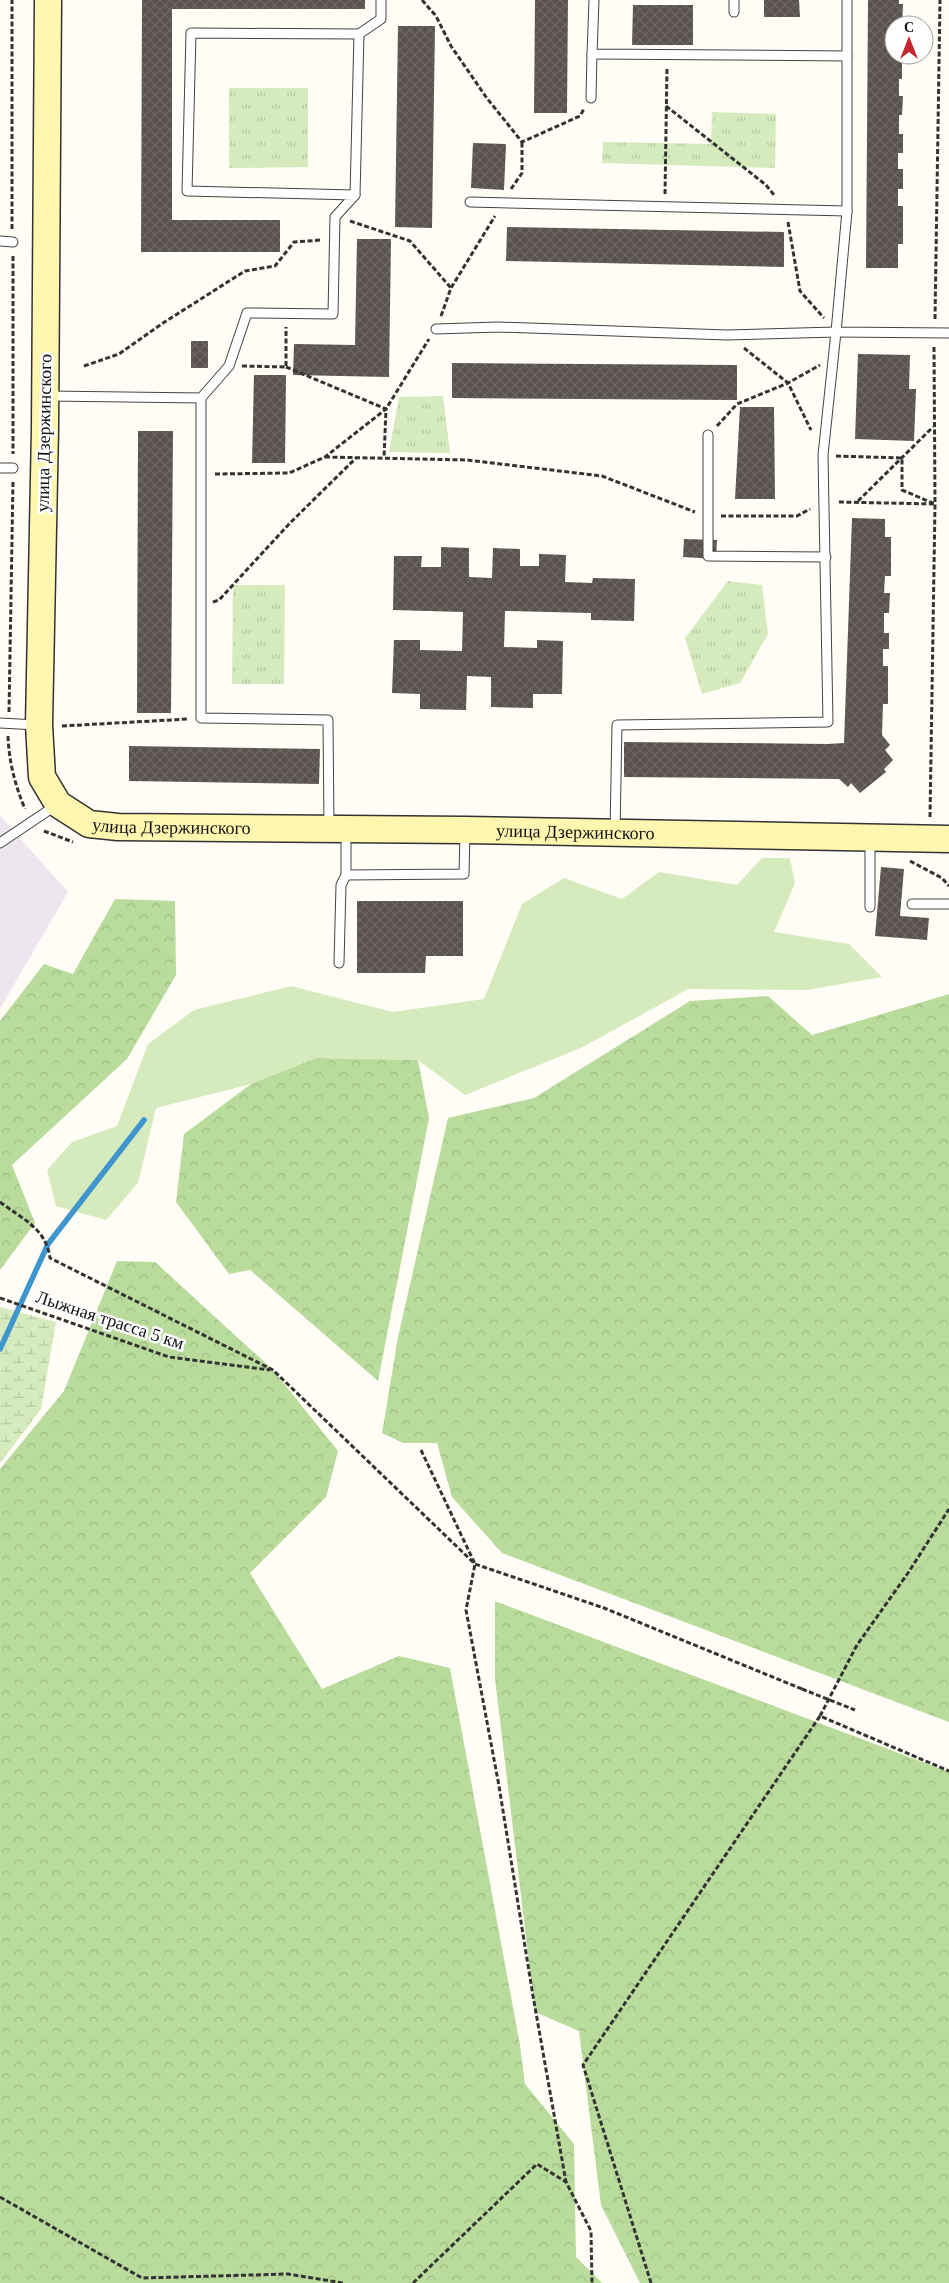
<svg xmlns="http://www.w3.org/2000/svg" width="949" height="2283" font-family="'Times New Roman',serif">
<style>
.industrial{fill:#eee6ef}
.grass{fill:#d5ebbd}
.forest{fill:url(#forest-crowns)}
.wetland{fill:url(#wetland-marsh)}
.park{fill:url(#park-tufts)}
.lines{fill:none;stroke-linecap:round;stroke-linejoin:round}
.stream{stroke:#3f96cf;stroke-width:5.5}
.building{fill:url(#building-cross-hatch)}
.service-casing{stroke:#444;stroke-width:11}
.secondary-casing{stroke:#333;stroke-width:29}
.path{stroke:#333;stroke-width:3;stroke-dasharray:5 2.5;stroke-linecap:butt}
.service{stroke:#fff;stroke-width:9}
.secondary{stroke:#fff6b0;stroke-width:26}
.path-bridge{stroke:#333;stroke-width:3;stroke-dasharray:5 2.5;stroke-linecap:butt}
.labels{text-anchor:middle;stroke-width:5;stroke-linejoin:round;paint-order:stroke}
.street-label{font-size:18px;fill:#111;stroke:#fff}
</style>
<defs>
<pattern id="forest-crowns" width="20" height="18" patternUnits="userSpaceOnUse" patternTransform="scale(1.25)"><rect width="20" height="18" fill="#b9dc9c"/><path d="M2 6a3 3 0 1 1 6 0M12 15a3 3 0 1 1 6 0" fill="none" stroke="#9ebc85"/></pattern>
<pattern id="wetland-marsh" width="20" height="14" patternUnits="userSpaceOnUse" patternTransform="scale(1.25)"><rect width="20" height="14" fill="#d5ebbd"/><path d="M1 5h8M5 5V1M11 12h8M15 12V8" fill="none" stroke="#b6c8a1"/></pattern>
<pattern id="park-tufts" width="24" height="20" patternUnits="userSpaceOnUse" patternTransform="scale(1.25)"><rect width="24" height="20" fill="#d5ebbd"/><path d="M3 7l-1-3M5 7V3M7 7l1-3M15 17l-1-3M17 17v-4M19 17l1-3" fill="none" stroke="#b6c8a1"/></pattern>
<pattern id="building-cross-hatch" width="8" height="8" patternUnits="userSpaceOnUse" patternTransform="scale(1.25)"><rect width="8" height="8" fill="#5a524d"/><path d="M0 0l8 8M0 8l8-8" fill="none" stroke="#6d6662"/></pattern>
</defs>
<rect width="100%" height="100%" fill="#fffdf5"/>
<!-- industrial -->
<polygon class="industrial" points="0,816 68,892 1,1007 0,1006"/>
<!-- grass -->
<polygon class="grass" points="762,858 790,858 795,883 774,932 849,944 882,977 807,990 688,989 583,1047 465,1095 418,1060 316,1058 251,1084 156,1108 138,1183 106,1220 56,1206 47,1170 72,1142 117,1126 148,1044 194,1010 291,986 393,1012 484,999 522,904 564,878 622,899 659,872 737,885"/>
<!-- forest -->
<g class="forest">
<polygon points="115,899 175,901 176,975 127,1059 12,1165 35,1223 0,1270 0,1021 44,964 73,974"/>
<polygon points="949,994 949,1722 502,1553 452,1497 437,1443 403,1443 382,1433 398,1337 448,1118 534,1098 690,1001 768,996 812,1035"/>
<polygon points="316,1058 418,1060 429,1118 378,1381 250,1270 229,1274 176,1202 184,1134 251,1084"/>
<polygon points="117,1261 155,1262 273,1370 338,1451 326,1497 250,1573 322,1689 399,1656 450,1668 520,2045 525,2084 574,2144 576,2257 602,2283 0,2283 0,1469 64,1391"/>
<polygon points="495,1601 949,1772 949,2283 640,2283 601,2205 579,2031 535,2012 495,1679"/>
</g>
<!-- wetland -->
<polygon class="wetland" points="0,1307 56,1322 41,1409 0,1463"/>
<!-- park -->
<g class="park">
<polygon points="229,88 308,88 308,167 229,168"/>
<polygon points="712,112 776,114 775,168 602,163 603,142 711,144"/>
<polygon points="443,396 450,453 389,452 399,397"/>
<polygon points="728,581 762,585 768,634 740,683 702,694 685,638"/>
<polygon points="233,585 285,585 284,684 232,684"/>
</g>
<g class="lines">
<!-- stream -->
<polyline class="stream" points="0,1349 48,1244 144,1120"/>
</g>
<!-- building -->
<g class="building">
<polygon points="142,0 365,0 365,9 172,9 172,220 280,220 280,252 141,252"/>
<polygon points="535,0 568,0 567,113 534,113"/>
<polygon points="764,0 799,0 800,17 764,17"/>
<polygon points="868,0 899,0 899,4 903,4 902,25 894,25 894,55 899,55 899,59 902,59 902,79 899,79 899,96 903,96 902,115 899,115 899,134 903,134 903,153 898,153 898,169 903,169 903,189 898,189 898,206 903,206 903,244 898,244 898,268 866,268"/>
<polygon points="633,5 693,5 693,45 632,45"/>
<polygon points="398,26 435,26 432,228 395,227"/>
<polygon points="473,143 506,144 504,190 471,188"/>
<polygon points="507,227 784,232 784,267 506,261"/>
<polygon points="357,239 391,239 389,377 293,375 294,344 355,345"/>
<rect x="191" y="341" width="17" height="27"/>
<polygon points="858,354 910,355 909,389 916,389 914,441 855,439"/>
<polygon points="452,363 737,365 737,400 452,398"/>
<polygon points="254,375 286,375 285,463 252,463"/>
<polygon points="740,407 774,407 775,499 735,499"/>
<polygon points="138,431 173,431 171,713 137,713"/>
<polygon points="852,518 885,519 885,537 891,537 891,576 885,576 884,593 890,593 889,613 884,613 884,633 889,633 889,649 883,649 883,666 888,666 888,704 883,704 882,735 890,745 885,750 893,760 884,769 886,772 860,793 851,783 848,787 839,779 624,777 624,742 828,744 844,743"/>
<polygon points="684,539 717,540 716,559 683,557"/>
<polygon points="441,547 469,548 469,577 492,578 493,548 520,549 520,566 539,566 539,554 566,555 565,582 592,583 593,578 635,579 634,621 591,620 591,613 505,611 504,647 537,648 537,640 563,641 562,694 533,694 533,708 491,707 491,677 467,676 466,710 420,709 420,694 392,693 394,640 420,640 420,650 462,651 463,612 393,610 394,556 422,556 421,567 441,567"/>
<polygon points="129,746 320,749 319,784 129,781"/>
<polygon points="881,867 904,869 900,916 929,918 927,940 875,936"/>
<polygon points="357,901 463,901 463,956 426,956 425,973 357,973"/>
</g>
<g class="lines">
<defs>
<g id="service">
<polyline points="594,0 592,54 847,56"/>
<polyline points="734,0 734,12"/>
<polyline points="847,0 847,211 836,332 949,333"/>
<polyline points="591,98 592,54"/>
<polyline points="355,195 359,34 381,19 381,0"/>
<polyline points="470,202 847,211"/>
<polyline points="0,241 13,242"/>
<polyline points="436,329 498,327 727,335 836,332 823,455 828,722 617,725 615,832"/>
<polyline points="48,396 201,398 229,366 247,313 333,314 335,217 355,195 187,191 191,33 359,34"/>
<polyline points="201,398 201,718 328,720 329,826"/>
<polyline points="708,435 708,556 826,557"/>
<polyline points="0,468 13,468"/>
<polyline points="0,723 37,725"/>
<polyline points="346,832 346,875 464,874 465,832"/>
<polyline points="0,843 55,806"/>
<polyline points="912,904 949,904"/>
<polyline points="870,907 870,840"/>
<polyline points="339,963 341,885 346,875"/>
</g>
<g id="secondary">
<path id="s1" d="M48,0L45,429L39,725L42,777L58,804L89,824L118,827L465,830L949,839"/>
</g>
</defs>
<!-- service casing -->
<use href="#service" class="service-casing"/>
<!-- secondary casing -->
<use href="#secondary" class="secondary-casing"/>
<!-- path -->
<g class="path">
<polyline points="422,0 436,16 451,46 486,97 522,142 580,116 584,109"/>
<polyline points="666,106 766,185 774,195"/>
<polyline points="511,189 522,173 522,142"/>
<polyline points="665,194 667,67"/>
<polyline points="350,221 410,241 451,288"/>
<polyline points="788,222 800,291 824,318"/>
<polyline points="12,229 12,0"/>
<polyline points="13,256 13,454"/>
<polyline points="441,316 451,288 495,216"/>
<polyline points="935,319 940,0"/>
<polyline points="744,348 788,383 811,430"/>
<polyline points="84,366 119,354 163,323 245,271 275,266 294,242 321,240"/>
<polyline points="242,366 286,367 286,327"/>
<polyline points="286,367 386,409 384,458"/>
<polyline points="717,426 737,404 788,383 820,365"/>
<polyline points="836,456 902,458 902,490 935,504 838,502"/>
<polyline points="325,457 467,460 602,476 695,512"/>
<polyline points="215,474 289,473 325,457 386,409 429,339"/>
<polyline points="858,501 933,427"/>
<polyline points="721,516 797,516 810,509"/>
<polyline points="213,602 219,600 290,523 356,458"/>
<polyline points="9,712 13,481"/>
<polyline points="62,726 188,719"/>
<path d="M8,736C9,762 15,785 25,809"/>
<polyline points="930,817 935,504 934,346"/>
<polyline points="44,831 73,842"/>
<polyline points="910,861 942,878 949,886"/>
<path d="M0,1202C22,1219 46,1228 50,1258L273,1370L475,1564L604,1608L802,1689"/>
<polyline points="0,1298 169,1357 270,1370"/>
<polyline points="421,1450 475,1564 466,1610 499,1786 533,1996 566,2182"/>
<polyline points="820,1716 857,1645 908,1573 949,1509"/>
<polyline points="0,2197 142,2278 288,2274 343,2283"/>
<polyline points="413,2283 537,2164 566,2182 591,2231 592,2283"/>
<polyline points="651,2283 583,2065 820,1716 949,1771"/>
</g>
<!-- service -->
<use href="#service" class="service"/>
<!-- secondary -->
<use href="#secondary" class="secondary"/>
<!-- path-bridge -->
<polyline class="path-bridge" points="802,1689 855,1710"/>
</g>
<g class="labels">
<!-- street labels -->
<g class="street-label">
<text transform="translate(44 433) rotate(-89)" y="6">улица Дзержинского</text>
<text dy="6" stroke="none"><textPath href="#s1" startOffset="928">улица Дзержинского</textPath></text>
<text dy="6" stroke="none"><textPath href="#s1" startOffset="1332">улица Дзержинского</textPath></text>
<text transform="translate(110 1320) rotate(18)" y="6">Лыжная трасса 5 км</text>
</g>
</g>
<!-- north arrow -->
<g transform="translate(909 40)"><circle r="24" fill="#ffffff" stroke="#a0a0a0"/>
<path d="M0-4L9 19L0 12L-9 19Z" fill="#c4262e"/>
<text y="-8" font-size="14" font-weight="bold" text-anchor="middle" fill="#111111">С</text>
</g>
</svg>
